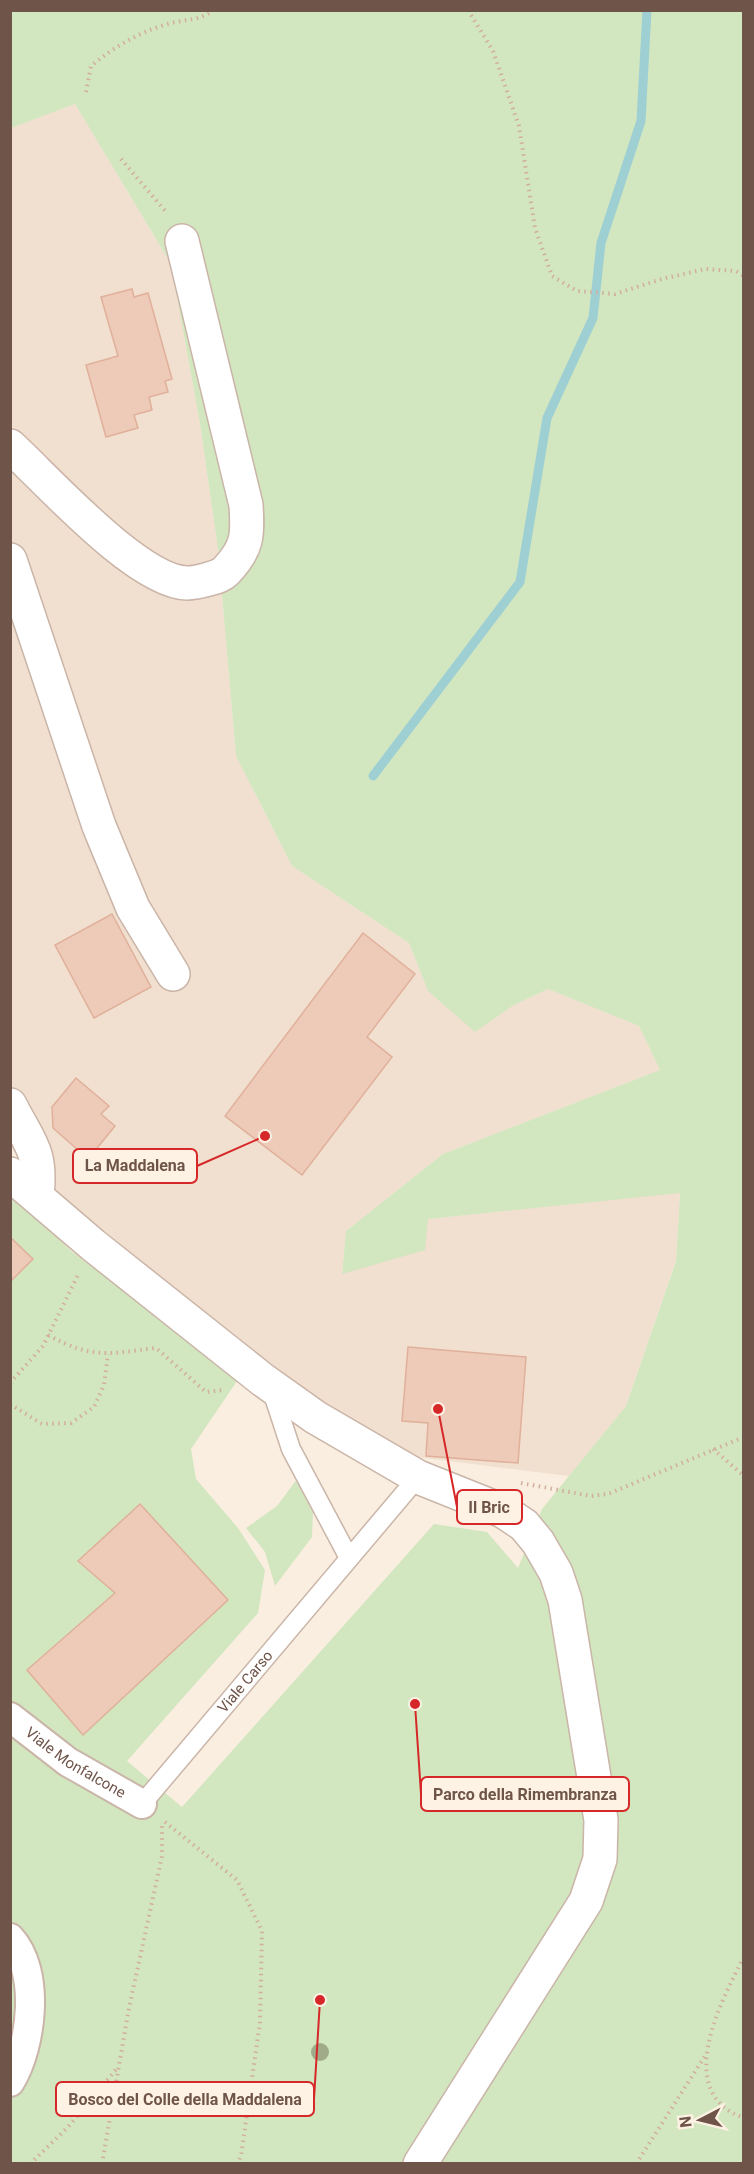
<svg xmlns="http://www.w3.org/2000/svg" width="754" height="2174" font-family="Roboto,sans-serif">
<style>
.residential{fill:#f1dfcf}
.green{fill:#d2e6c0}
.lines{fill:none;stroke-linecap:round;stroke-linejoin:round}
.stream{stroke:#9dcfd3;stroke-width:9}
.building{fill:#eecab9;stroke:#e0b09a;stroke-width:1.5}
.service-casing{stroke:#cab5a8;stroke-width:21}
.pedestrian-casing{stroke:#cab5a8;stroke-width:32}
.minor-casing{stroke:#cab5a8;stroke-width:36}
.tertiary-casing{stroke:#cab5a8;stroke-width:36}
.path{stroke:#d2ae9d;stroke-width:4;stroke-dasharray:1.5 4.5;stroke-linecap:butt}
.service{stroke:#fff;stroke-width:18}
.pedestrian{stroke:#fff;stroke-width:28}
.minor{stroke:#fff;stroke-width:33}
.tertiary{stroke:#fff;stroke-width:33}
.tree{fill:#9fab89}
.labels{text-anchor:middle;stroke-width:6;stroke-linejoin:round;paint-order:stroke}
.street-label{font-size:15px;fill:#6f5449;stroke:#fef2e5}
.leader{fill:none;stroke:#d62828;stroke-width:2}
.callout-dot{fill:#d62828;stroke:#fef2e5;stroke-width:2}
.callout{fill:#fef2e5;stroke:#d62828;stroke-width:2}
.callout-label{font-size:16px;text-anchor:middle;font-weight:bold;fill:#6f5449}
</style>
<rect width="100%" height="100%" fill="#faeee0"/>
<!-- residential -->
<polygon class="residential" points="75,104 171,264 200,424 218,549 236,756 292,866 409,943 428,991 475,1031 514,1005 548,989 639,1026 660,1070 443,1154 346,1231 342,1273 428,1219 680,1192 676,1260 626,1406 569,1476 417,1457 298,1389 58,1193 11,1149 10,128"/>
<!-- green -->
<g class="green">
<polygon points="11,11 743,11 743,2163 11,2163 10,1191 71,1251 239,1378 191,1449 196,1479 238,1528 265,1570 258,1613 127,1761 182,1807 434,1524 487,1532 518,1568 542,1509 626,1406 676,1261 680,1193 428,1219 425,1250 342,1274 346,1231 443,1154 660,1070 639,1026 548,989 514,1005 475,1032 428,991 409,943 292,866 236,756 218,549 200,424 171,264 75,104 11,128"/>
<polygon points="297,1479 313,1513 312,1537 275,1586 265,1552 246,1528 277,1506"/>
</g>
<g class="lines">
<!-- stream -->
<polyline class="stream" points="373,776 520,582 547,418 593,318 601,243 641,121 647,10"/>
</g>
<!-- building -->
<g class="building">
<polygon points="132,289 134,297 148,293 172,379 165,381 168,392 149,397 152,410 134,415 138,428 106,437 86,365 118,356 101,297"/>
<polygon points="112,914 151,987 94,1018 55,945"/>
<polygon points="363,933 415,974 367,1037 392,1057 302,1175 225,1116"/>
<polygon points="76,1078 109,1106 101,1114 115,1126 88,1159 53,1128 52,1107"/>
<polygon points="10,1237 33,1259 10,1282"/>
<polygon points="408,1347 526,1357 518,1463 426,1456 428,1423 402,1421"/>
<polygon points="140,1504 228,1600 83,1735 27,1670 115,1593 78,1561"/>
</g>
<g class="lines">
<defs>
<g id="service">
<polyline points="271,1388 291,1449 349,1558"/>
<path id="s1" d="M142,1804L418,1477"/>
</g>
<g id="pedestrian">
<path id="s2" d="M10,1717L68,1762L142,1804"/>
<path d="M10,1938C41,1971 32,2046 10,2082"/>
</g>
<g id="minor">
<path d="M10,446C47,480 138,582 187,583C194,583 202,581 209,579C216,577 221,576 226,571C248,548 248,535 246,505L182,241"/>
<polyline points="10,560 99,826 133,908 173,974"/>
<path d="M10,1105C29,1143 42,1150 37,1195"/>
</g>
<polyline id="tertiary" points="10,1174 93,1245 263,1380 315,1417 418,1477 503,1511 524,1525 538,1542 556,1573 565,1600 601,1820 600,1859 586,1901 420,2164"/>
</defs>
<!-- service casing -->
<use href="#service" class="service-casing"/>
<!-- pedestrian casing -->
<use href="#pedestrian" class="pedestrian-casing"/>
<!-- minor casing -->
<use href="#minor" class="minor-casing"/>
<!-- tertiary casing -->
<use href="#tertiary" class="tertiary-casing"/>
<!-- path -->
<g class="path">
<polyline points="468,10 493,51 519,126 535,228 552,276 577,291 615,294 662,279 705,269 736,271 744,276"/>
<path d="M86,92L91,66C114,47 136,34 164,25C181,19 199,22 213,10"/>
<polyline points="121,159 167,213"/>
<path d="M48,1335C92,1359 108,1354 156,1348L206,1392L224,1390"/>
<polyline points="10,1383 43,1346 78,1275"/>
<polyline points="10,1404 42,1424 71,1423 94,1407 104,1385 108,1354"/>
<polyline points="713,1449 744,1476"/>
<polyline points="521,1483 591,1496 608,1494 744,1437"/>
<polyline points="165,1822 237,1880 262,1931 260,2022 241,2156 237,2164"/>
<path d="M744,1957C721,2001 672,2093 744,2118"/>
<polyline points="30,2164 68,2127 118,2067"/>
<polyline points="102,2164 129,2008 162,1856 162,1826"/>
<polyline points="636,2164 705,2056"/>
</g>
<!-- service -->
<use href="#service" class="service"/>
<!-- pedestrian -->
<use href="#pedestrian" class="pedestrian"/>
<!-- minor -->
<use href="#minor" class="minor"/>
<!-- tertiary -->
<use href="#tertiary" class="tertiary"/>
</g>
<!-- trees -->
<circle class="tree" cx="320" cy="2052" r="9"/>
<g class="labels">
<!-- street labels -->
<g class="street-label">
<text dy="5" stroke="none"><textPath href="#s1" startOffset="160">Viale Carso</textPath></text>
<text dy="5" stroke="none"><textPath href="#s2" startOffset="80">Viale Monfalcone</textPath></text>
</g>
</g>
<!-- callouts -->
<path class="leader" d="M265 1136L197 1166M438 1409L457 1507M415 1704L421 1794M320 2000L314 2099"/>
<g class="callout-dot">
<circle cx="265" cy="1136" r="6"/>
<circle cx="438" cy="1409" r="6"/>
<circle cx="415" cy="1704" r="6"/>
<circle cx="320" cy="2000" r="6"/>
</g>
<g class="callout">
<rect x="73" y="1149" width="124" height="34" rx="6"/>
<rect x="457" y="1490" width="65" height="34" rx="6"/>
<rect x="421" y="1777" width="208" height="34" rx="6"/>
<rect x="56" y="2082" width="258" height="34" rx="6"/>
</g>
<g class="callout-label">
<text x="135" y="1171">La Maddalena</text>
<text x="489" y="1513">Il Bric</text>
<text x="525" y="1800">Parco della Rimembranza</text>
<text x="185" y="2105">Bosco del Colle della Maddalena</text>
</g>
<!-- border -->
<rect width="754" height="2174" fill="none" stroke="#6f5449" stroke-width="24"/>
<!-- north arrow -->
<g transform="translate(700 2120) rotate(263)" stroke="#fef2e5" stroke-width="4.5" paint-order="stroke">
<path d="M0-4.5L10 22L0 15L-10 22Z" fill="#6f5449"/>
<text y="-9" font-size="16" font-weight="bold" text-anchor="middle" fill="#6f5449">N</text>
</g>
</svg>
